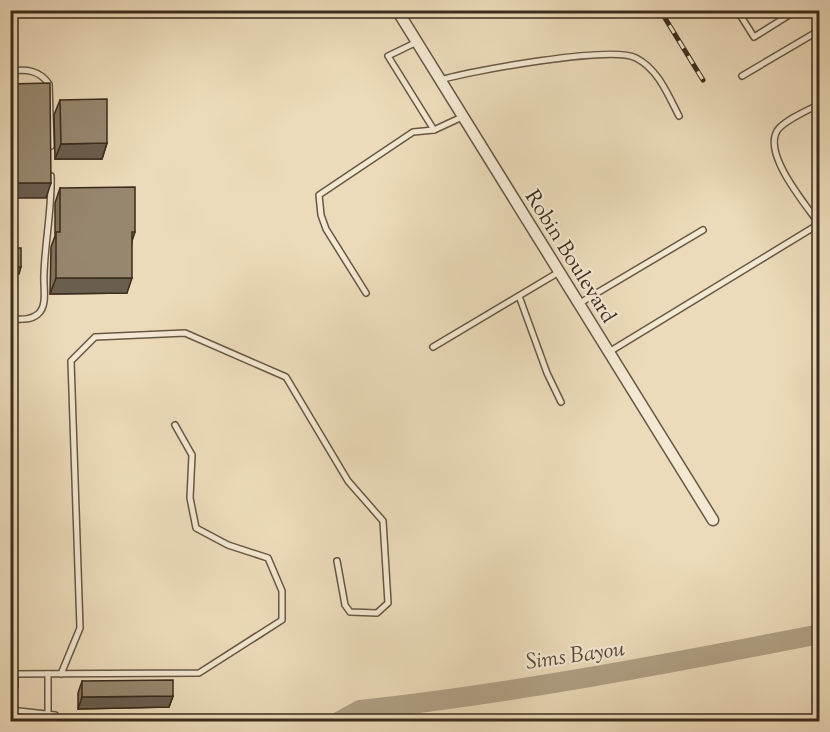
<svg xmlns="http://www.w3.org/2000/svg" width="830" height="732" font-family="'Sorts Mill Goudy',serif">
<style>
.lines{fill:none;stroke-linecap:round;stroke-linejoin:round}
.river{stroke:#b0a085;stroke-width:20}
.service-casing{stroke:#675844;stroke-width:8}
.minor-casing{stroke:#675844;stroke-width:13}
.service{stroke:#f3e8d2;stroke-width:5}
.minor{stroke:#f3e8d2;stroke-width:10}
.rail-casing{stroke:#3b2c1d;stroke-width:5}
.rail{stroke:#f3e8d2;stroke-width:3;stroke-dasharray:9;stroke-linecap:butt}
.wall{fill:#82745f;stroke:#3b2c1d;stroke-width:1.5}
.shaded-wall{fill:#6a5e4e;stroke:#3b2c1d;stroke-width:1.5}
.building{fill:#97876f;stroke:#3b2c1d;stroke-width:1.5}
.labels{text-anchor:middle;stroke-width:4.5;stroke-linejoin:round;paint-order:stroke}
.street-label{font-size:21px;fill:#3b2c1d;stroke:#f3e8d2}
.water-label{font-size:22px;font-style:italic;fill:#584937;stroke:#f3e8d2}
</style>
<rect width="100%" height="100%" fill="#ecdbba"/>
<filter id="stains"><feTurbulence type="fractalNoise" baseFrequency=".00333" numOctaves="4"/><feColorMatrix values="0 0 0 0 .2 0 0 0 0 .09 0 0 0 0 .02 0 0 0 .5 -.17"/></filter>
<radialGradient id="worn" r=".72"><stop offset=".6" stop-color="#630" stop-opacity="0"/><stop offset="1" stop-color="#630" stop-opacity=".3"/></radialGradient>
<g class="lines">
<!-- river -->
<path class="river" d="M338,722L360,710C515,693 667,664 820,634"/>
<defs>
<g id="service">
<polyline points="737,10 754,37 797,10"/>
<polyline points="417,42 388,56 434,130 462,117"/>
<path d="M10,71C27,69 39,70 49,84L51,146"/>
<polyline points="742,76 820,30"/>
<path d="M440,80C471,71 612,45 636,58C658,69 668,95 679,116"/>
<path d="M820,104C808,110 783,121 777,131C763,155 806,205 820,225"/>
<polyline points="366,293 326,229 321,215 319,195 413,132 434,130"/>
<polyline points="519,296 547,373 561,402"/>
<polyline points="580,303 703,230"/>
<path d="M10,319C19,319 30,321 38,314C48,306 43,286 44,274C45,241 52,209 51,176"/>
<polyline points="433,347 559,272"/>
<polyline points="609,352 819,224"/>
<polyline points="10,674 199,673 282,620 282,591 268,558 228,545 196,528 190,498 192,455 175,425"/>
<polyline points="48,674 48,714"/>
<polyline points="61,674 80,628 71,361 95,337 185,333 286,377 348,481 383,521 388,603 377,613 350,612 345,605 337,561"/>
<polyline points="10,710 55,715 53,722"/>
</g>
<polyline id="minor" points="397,10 713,520"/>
</defs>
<!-- service casing -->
<use href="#service" class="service-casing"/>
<!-- minor casing -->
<use href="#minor" class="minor-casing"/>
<!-- service -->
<use href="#service" class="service"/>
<!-- minor -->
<use href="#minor" class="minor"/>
<defs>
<polyline id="rail" points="660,10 703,80"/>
</defs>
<!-- rail casing -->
<use href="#rail" class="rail-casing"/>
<!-- rail -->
<use href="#rail" class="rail"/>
</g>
<!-- wall -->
<g class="wall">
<polygon points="60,100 107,143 102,159 55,159 54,115"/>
<polygon points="60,188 135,232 132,241 127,293 50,294 51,247 55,236 55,203"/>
<polygon points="82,681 173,696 169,707 78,709 78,693"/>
</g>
<!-- shaded-wall -->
<g class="shaded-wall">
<polygon points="107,143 102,159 55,159 61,144"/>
<polygon points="10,183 51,183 46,198 10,198"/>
<polygon points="10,267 21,267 19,274 10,275"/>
<polygon points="56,278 132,278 127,293 50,294"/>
<polygon points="10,687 18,687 15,695 10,695"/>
<polygon points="173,696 169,707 78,709 82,697"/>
</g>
<!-- building -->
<g class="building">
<polygon points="50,83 51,183 10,183 10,84"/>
<polygon points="107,99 107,143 61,144 60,100"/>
<polygon points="135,187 135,232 132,232 132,278 56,278 56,232 60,232 60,188"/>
<rect x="10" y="248" width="11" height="19"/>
<rect x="10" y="677" width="8" height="10"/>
<polygon points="173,680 173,696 82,697 82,681"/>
</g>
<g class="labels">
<!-- street labels -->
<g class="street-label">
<text transform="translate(571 256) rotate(58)" y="7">Robin Boulevard</text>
</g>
<!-- water labels -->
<g class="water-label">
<text transform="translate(575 654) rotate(-8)" y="8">Sims Bayou</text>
</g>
</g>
<!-- margin -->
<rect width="830" height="732" fill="none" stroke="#ecdbba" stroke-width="36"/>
<rect x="12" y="12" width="806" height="708" fill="none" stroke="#3b2c1d" stroke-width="3"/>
<rect x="18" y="18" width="794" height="696" fill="none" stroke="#3b2c1d" stroke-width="1.5"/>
<rect width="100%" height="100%" filter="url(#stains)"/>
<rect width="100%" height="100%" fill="url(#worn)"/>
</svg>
